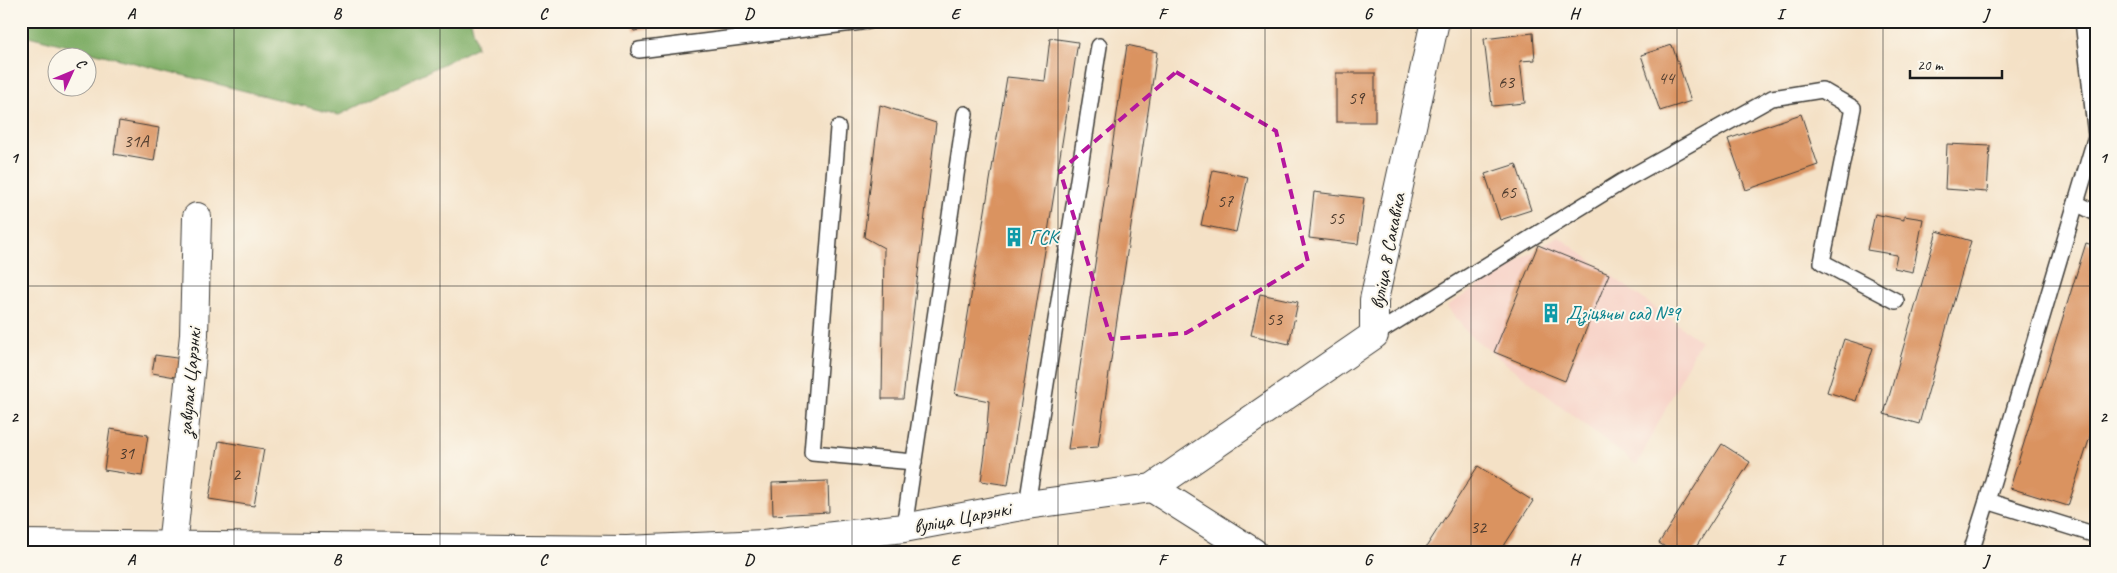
<svg xmlns="http://www.w3.org/2000/svg" width="2117" height="573" font-family="Caveat,sans-serif">
<style>
.built{fill:#f7d1c6}
.forest{fill:#80af68;stroke:#4e6642}
.building{fill:#da9360}
.lines{fill:none;stroke-linecap:round;stroke-linejoin:round}
.service-casing{stroke:#3c3a36;stroke-width:18}
.minor-casing{stroke:#3c3a36;stroke-width:30}
.service{stroke:#fff;stroke-width:15}
.minor{stroke:#fff;stroke-width:28}
.marked{fill:none;stroke:#b5179e;stroke-width:4;stroke-dasharray:10 6;stroke-linejoin:round}
.grid{fill:none;stroke:#1c1c1c;stroke-width:1;stroke-opacity:0.55}
.labels{text-anchor:middle;stroke-width:4;stroke-linejoin:round;paint-order:stroke}
.number-label{font-size:18px;fill:#4c3a2d}
.culture-label{font-size:20px;fill:#0d838f;stroke:#fbf7ec;text-anchor:start}
.street-label{font-size:20px;fill:#1c1c1c;stroke:#fbf7ec}
.neatline{fill:none;stroke:#1c1c1c;stroke-width:2}
.grid-label{font-size:16px;text-anchor:middle;font-weight:bold;fill:#1c1c1c}
</style>
<rect width="100%" height="100%" fill="#fbf7ec"/>
<filter id="ink" filterUnits="userSpaceOnUse"><feTurbulence type="fractalNoise" baseFrequency=".02" numOctaves="2"/><feDisplacementMap in="SourceGraphic" scale="10" xChannelSelector="R" yChannelSelector="G"/><feConvolveMatrix kernelMatrix="1 2 1 2 8 2 1 2 1" color-interpolation-filters="sRGB"/></filter>
<filter id="wash" filterUnits="userSpaceOnUse"><feTurbulence type="fractalNoise" baseFrequency=".0096" numOctaves="4" result="noise"/><feDisplacementMap in="SourceGraphic" scale="20" xChannelSelector="R" yChannelSelector="G"/><feGaussianBlur stdDeviation="1.12" result="paint"/><feColorMatrix in="noise" values="0 0 0 0 0 0 0 0 0 0 0 0 0 0 0 0 0 1.4 0 .05"/><feComposite in="paint" operator="in"/></filter>
<g filter="url(#wash)">
<rect width="100%" height="100%" fill="#f4e1c6"/>
<!-- built -->
<polygon class="built" points="1558,236 1700,341 1637,465 1468,334 1447,306"/>
<!-- forest -->
<polygon class="forest" points="21,21 471,21 477,47 339,115 21,34"/>
<g id="blocks">
<!-- building -->
<g class="building">
<polygon points="630,21 679,21 679,22 634,31"/>
<polygon points="1533,33 1535,60 1520,61 1525,103 1492,106 1484,39"/>
<polygon points="1050,38 1078,42 1008,485 981,481 985,453 989,401 955,394 1007,77 1045,81"/>
<polygon points="1127,45 1157,52 1098,447 1068,449"/>
<polygon points="1672,45 1691,101 1660,111 1641,55"/>
<rect x="1336" y="73" width="39" height="49"/>
<polygon points="880,105 936,123 903,399 882,399 884,248 864,237"/>
<polygon points="1801,114 1818,165 1746,190 1728,139"/>
<polygon points="119,121 159,128 154,161 114,154"/>
<polygon points="1947,144 1990,146 1987,192 1945,189"/>
<polygon points="1516,164 1531,210 1500,220 1485,174"/>
<polygon points="1213,170 1248,177 1236,232 1201,225"/>
<polygon points="1314,192 1364,198 1358,244 1309,238"/>
<polygon points="1875,214 1904,220 1904,216 1923,219 1913,272 1894,268 1897,255 1867,250"/>
<polygon points="1937,231 1971,241 1919,424 1884,414"/>
<polygon points="2086,243 2096,246 2096,418 2068,506 2010,488"/>
<polygon points="1538,245 1609,274 1565,381 1494,352"/>
<polygon points="1260,294 1298,302 1289,344 1251,335"/>
<polygon points="1844,339 1873,348 1856,401 1827,392"/>
<polygon points="155,355 183,359 181,378 152,373"/>
<polygon points="110,429 148,435 142,476 104,470"/>
<polygon points="219,441 264,449 254,506 209,499"/>
<polygon points="1722,444 1750,462 1693,552 1673,552 1659,543"/>
<polygon points="1478,466 1533,501 1500,552 1423,552"/>
<polygon points="828,481 829,512 773,515 772,483"/>
</g>
</g>
</g>
<g filter="url(#ink)">
<use href="#blocks" fill-opacity="0" stroke="#3c3a36" stroke-width="1"/>
<g class="lines">
<defs>
<g id="service">
<polyline points="2083,21 2096,136 1987,501 2096,535"/>
<polyline points="639,50 869,21"/>
<polyline points="838,128 812,453 914,462"/>
<polyline points="2076,203 2096,213"/>
<polyline points="1374,335 1623,181 1772,98 1822,90 1853,108 1822,262 1896,301"/>
<polyline points="1027,505 1099,46"/>
<polyline points="904,528 965,114"/>
<polyline points="1971,552 1987,501"/>
</g>
<g id="minor">
<polyline points="1152,488 1253,552"/>
<polyline points="21,544 627,550 764,544 904,528 1027,505 1152,488 1374,335 1374,300 1435,21"/>
<polyline points="172,547 194,335 197,217"/>
</g>
</defs>
<!-- service casing -->
<use href="#service" class="service-casing"/>
<!-- minor casing -->
<use href="#minor" class="minor-casing"/>
<!-- service -->
<use href="#service" class="service"/>
<!-- minor -->
<use href="#minor" class="minor"/>
</g>
</g>
<!-- marked area -->
<path class="marked" d="M1176,72L1276,131L1308,262L1186,333L1111,339L1060,171Z"/>
<!-- grid -->
<path class="grid" d="M234,21V552M440,21V552M646,21V552M852,21V552M1058,21V552M1265,21V552M1471,21V552M1677,21V552M1883,21V552M21,286H2096"/>
<!-- icons -->
<defs>
<symbol id="building-bare" viewBox="-9 -9 18 18"><path d="M-4-6H4V6H1V3H-1V6H-4ZM-2.5-4.3h1.7v1.8h-1.7ZM.8-4.3h1.7v1.8H.8ZM-2.5-1h1.7V.8h-1.7ZM.8-1h1.7V.8H.8Z" fill="#0f9aa8" stroke="#fbf7ec" stroke-width="2.5" paint-order="stroke"/></symbol>
</defs>
<g fill-rule="evenodd">
<use href="#building-bare" x="1000" y="223" width="28" height="28"/>
<use href="#building-bare" x="1537" y="299" width="28" height="28"/>
</g>
<g class="labels">
<!-- number labels -->
<g class="number-label">
<text x="1666" y="84">44</text>
<text x="1506" y="88">63</text>
<text x="1356" y="104">59</text>
<text x="136" y="147">31А</text>
<text x="1508" y="198">65</text>
<text x="1225" y="207">57</text>
<text x="1336" y="224">55</text>
<text x="1274" y="325">53</text>
<text x="126" y="459">31</text>
<text x="236" y="480">2</text>
<text x="1478" y="533">32</text>
</g>
<!-- culture labels -->
<g class="culture-label">
<text x="1029" y="244">ГСК</text>
<text x="1566" y="320">Дзіцячы сад №9</text>
</g>
<!-- street labels -->
<g class="street-label">
<text transform="translate(1387 251) rotate(-79)" y="7">вуліца 8 Сакавіка</text>
<text transform="translate(189 382) rotate(-85)" y="7">завулак Царэнкі</text>
<text transform="translate(962 517) rotate(-11)" y="7">вуліца Царэнкі</text>
</g>
</g>
<!-- margin -->
<rect width="2117" height="573" fill="none" stroke="#fbf7ec" stroke-width="55"/>
<!-- north arrow -->
<g transform="translate(72 72) rotate(46)"><circle r="24" fill="#fbf7ec" stroke="#a29f99"/>
<path d="M0-4L9 19L0 12L-9 19Z" fill="#b5179e"/>
<text y="-8" font-size="14" font-weight="bold" text-anchor="middle" fill="#1c1c1c">С</text>
</g>
<!-- scale -->
<path d="M1910 70v8h92v-8" fill="none" stroke="#1c1c1c" stroke-width="2.5"/>
<text x="1917" y="70" font-size="15" fill="#1c1c1c" stroke="#fbf7ec" stroke-width="4" paint-order="stroke">20 m</text>
<rect x="28" y="28" width="2062" height="518" class="neatline"/>
<g class="grid-label">
<text x="131" y="19">A</text>
<text x="337" y="19">B</text>
<text x="543" y="19">C</text>
<text x="749" y="19">D</text>
<text x="955" y="19">E</text>
<text x="1162" y="19">F</text>
<text x="1368" y="19">G</text>
<text x="1574" y="19">H</text>
<text x="1780" y="19">I</text>
<text x="1986" y="19">J</text>
<text x="14" y="163">1</text>
<text x="2103" y="163">1</text>
<text x="14" y="422">2</text>
<text x="2103" y="422">2</text>
<text x="131" y="565">A</text>
<text x="337" y="565">B</text>
<text x="543" y="565">C</text>
<text x="749" y="565">D</text>
<text x="955" y="565">E</text>
<text x="1162" y="565">F</text>
<text x="1368" y="565">G</text>
<text x="1574" y="565">H</text>
<text x="1780" y="565">I</text>
<text x="1986" y="565">J</text>
</g>
</svg>
